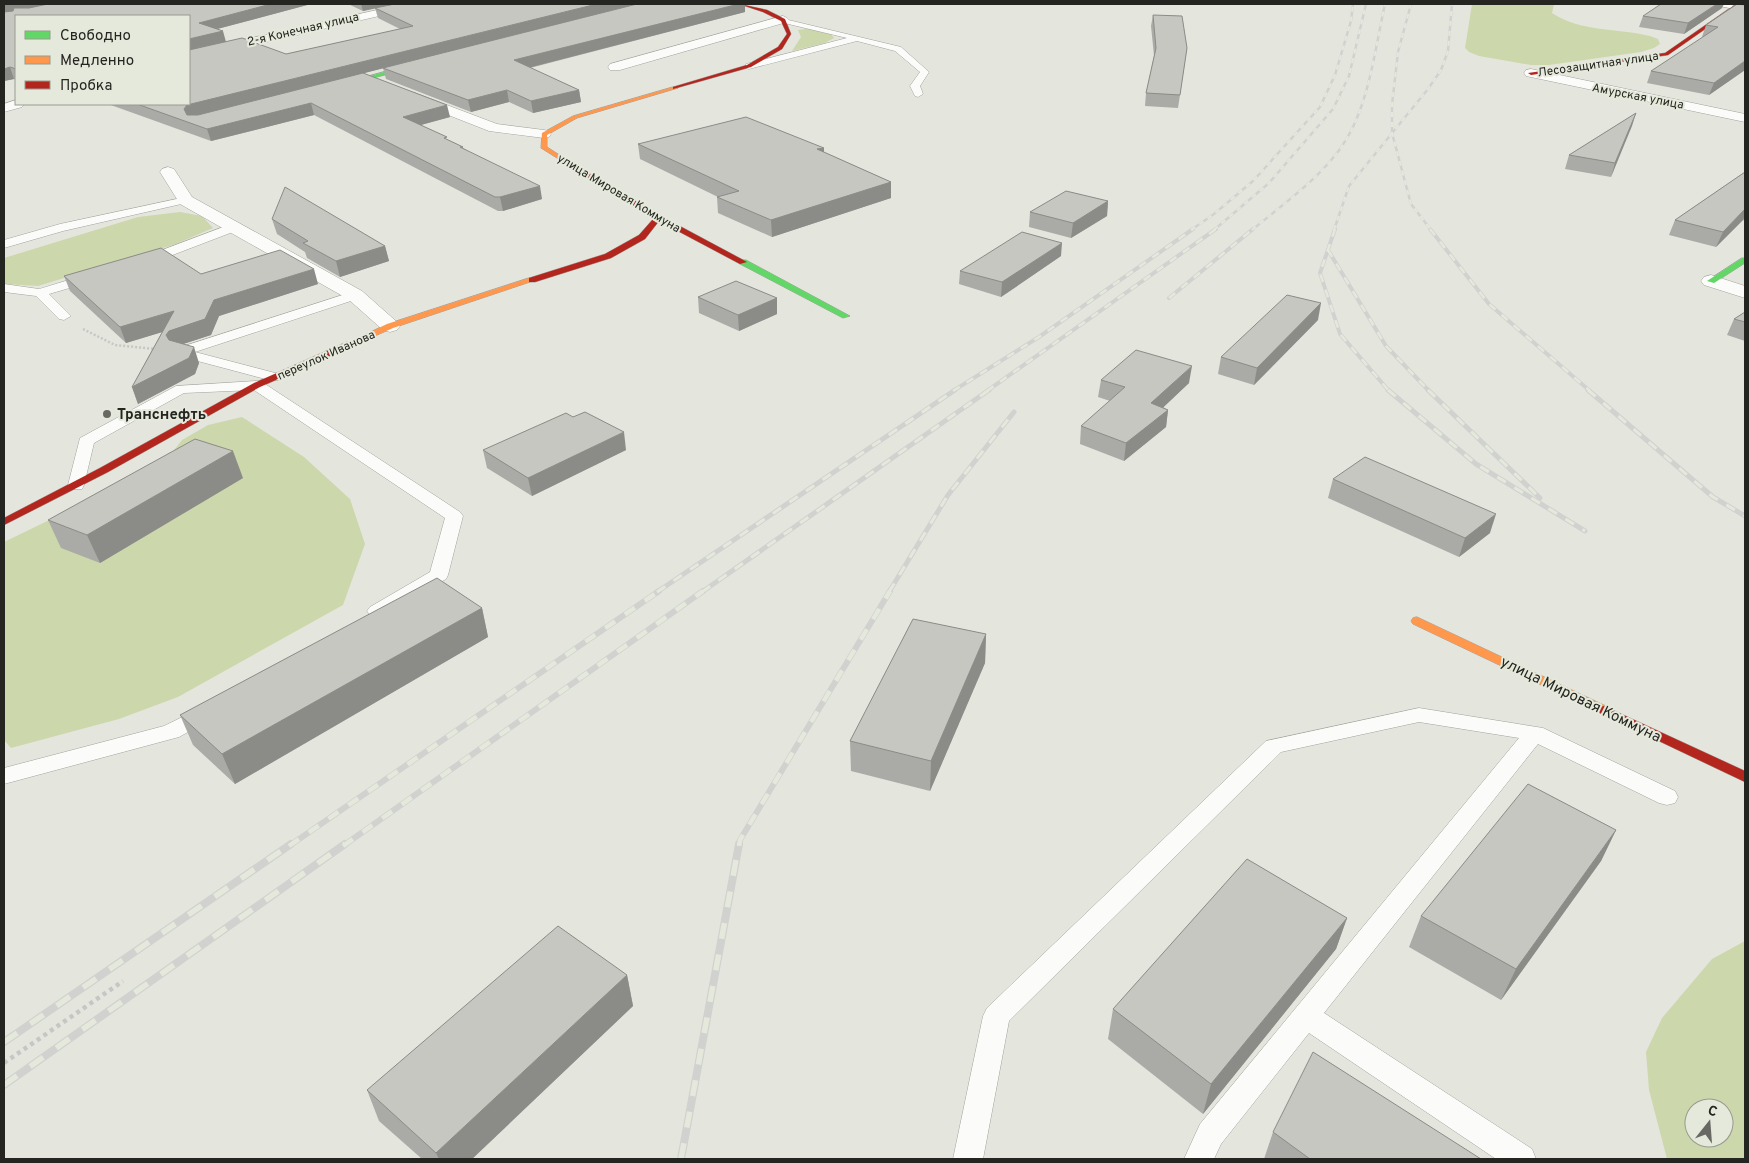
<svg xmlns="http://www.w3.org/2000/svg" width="1749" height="1163" font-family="Overpass,sans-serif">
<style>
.green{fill:#cdd7ac;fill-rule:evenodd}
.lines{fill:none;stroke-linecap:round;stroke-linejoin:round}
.lane-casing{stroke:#a1a29d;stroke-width:1}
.street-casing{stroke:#a1a29d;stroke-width:1}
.fast-casing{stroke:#a1a29d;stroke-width:1}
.slow-casing{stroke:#a1a29d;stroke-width:1}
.jam-casing{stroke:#a1a29d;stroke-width:1}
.path-far1{stroke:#c6c7c4;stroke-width:2.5;stroke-dasharray:2 2;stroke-linecap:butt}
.path{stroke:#c6c7c4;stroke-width:4.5;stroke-dasharray:4 4;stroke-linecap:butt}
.lane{fill:#fbfbfa;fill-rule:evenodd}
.street{fill:#fbfbfa;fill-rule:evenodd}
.fast{fill:#63d668;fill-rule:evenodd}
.slow{fill:#ff974d;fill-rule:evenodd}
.jam{fill:#b3261e;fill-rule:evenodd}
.rail-far4-casing{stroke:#d1d2d0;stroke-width:2.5}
.rail-far3-casing{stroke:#d1d2d0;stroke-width:4}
.rail-far2-casing{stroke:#d1d2d0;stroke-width:5}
.rail-far1-casing{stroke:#d1d2d0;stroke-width:6}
.rail-casing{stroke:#d1d2d0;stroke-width:8}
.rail-far4{stroke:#e5e9db;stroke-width:2;stroke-dasharray:5;stroke-linecap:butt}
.rail-far3{stroke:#e5e9db;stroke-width:2.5;stroke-dasharray:8;stroke-linecap:butt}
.rail-far2{stroke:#e5e9db;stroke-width:3;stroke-dasharray:10;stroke-linecap:butt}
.rail-far1{stroke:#e5e9db;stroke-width:4.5;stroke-dasharray:12;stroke-linecap:butt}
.rail{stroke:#e5e9db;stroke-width:5.5;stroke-dasharray:16;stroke-linecap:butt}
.wall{fill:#aaaba6}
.shaded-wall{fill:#8b8b87}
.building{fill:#c6c7c1;stroke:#8b8b87}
.poi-dot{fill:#676962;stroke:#e5e9db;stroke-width:2}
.labels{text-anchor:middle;stroke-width:4;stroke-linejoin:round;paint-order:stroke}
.far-street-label{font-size:12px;fill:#242520;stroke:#e5e9db}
.poi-label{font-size:15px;font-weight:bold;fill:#242520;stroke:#e5e9db;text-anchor:start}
.street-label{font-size:15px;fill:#242520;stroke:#e5e9db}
</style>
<rect width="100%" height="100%" fill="#e4e6de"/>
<!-- green -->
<g class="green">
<path d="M1472,4H1554L1552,13C1580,32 1618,28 1650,36L1658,39L1660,44L1654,48L1641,52L1549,65H1531L1479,56L1469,52L1465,48Z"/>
<polygon points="812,28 831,34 834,38 825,43 792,51 801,37 798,30"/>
<polygon points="180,212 202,216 213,228 176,244 38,286 4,284 4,258 138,217"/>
<polygon points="242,417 304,457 350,499 365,544 343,605 178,697 119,719 11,748 4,740 4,542 103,494 171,454 182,440 208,425"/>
<path d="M1745,941V1159H1667L1649,1090L1646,1052L1662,1018L1712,959ZM1694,1108H1724V1138H1694Z"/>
</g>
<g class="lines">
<defs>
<g id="lane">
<polygon points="1709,4 1728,4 1739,7 1735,9"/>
<polygon points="780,18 901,47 929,72 920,86 923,94 918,97 915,96 910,86 920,72 895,51 857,41 749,69 746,68 746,64 847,38 780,22"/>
<polygon points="186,197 190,198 192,200 190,202 63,231 4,248 4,240 60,224"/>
<polygon points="234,223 240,227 238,230 149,264 141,264 139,261 141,258"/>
<polygon points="92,273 98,277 97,280 49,294 71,316 64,320 59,319 36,296 4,292 4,284 39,289"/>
<polygon points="355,291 360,292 362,295 360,298 195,352 279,374 281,377 279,380 269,380 175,355 173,352 175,349"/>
<polygon points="257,381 262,382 460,512 463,516 448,575 446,579 384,615 377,617 370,615 367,611 370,607 430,572 445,518 254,390 184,393 94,443 84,485 82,489 70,489 68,485 80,438 176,386"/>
<polygon points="207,705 215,707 218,712 215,717 179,737 4,784 4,768 164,726"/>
<polygon points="1419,708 1543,728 1675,791 1678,797 1675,803 1667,805 1659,803 1538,744 1324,1013 1532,1149 1536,1159 1496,1159 1309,1033 1221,1144 1214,1159 1184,1159 1200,1124 1519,738 1419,722 1281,752 1009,1021 983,1159 953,1159 983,1016 987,1008 1266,741"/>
</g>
<g id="street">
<polygon points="404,4 424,4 418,7 189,60 189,52"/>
<polygon points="783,16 787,18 789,20 787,22 620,70 610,70 608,67 610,64"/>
<polygon points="1531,69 1745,114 1745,122 1526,76 1524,73 1526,70"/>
<polygon points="415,93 497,124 544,130 549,131 551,134 549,137 544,138 489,131 410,100 408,97 410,94"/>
<polygon points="16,100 16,104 24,104 22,107 4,112 4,104"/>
<polygon points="168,167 174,169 192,197 362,291 397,322 400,326 397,330 390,332 383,330 348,299 180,204 160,172 162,169"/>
<polygon points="1711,275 1745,286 1745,298 1704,285 1701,281 1704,277"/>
</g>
<g id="fast">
<polygon points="420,62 422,65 336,88 333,86"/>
<polygon points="1742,258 1745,258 1745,263 1714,283 1707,281"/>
<polygon points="740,260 746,260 850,316 843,318 740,264"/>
</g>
<g id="slow">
<polygon points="673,87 678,88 577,118 547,135 547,147 580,168 580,170 576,170 541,148 542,133 573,116"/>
<polygon points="529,278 536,280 393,328 350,347 347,348 343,345 387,324"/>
<polygon points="1417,617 1608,707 1610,710 1608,713 1600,713 1413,624 1411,621 1413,618"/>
</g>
<g id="jam">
<polygon points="739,4 767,10 785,19 791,34 782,49 751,67 673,89 673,87 747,65 778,47 787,34 781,21 763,12"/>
<polygon points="1736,4 1741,4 1668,55 1531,75 1528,73 1665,53"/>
<polygon points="576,168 580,168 661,216 747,262 740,264 659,221 645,239 611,258 535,282 529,282 529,278 605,254 639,235 654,218 576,170"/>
<polygon points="347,342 350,343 350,347 260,387 108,472 4,525 4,518 100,468 254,383"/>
<polygon points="1604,706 1745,771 1745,782 1600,713 1598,710 1600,707"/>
</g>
</defs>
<!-- lane casing -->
<use href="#lane" class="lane-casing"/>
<!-- street casing -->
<use href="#street" class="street-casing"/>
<!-- fast casing -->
<use href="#fast" class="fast-casing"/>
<!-- slow casing -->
<use href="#slow" class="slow-casing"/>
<!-- jam casing -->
<use href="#jam" class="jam-casing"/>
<!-- path-far1 -->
<polyline class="path-far1" points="83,329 115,345 155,349"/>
<!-- path -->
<polyline class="path" points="4,1063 123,981"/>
<!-- lane -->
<use href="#lane" class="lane"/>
<!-- street -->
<use href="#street" class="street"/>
<!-- fast -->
<use href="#fast" class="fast"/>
<!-- slow -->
<use href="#slow" class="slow"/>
<!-- jam -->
<use href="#jam" class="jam"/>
<defs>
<g id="rail-far4">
<polyline points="1411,4 1398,52 1392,105 1392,133 1411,204 1431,230"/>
<polyline points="1191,230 1214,214 1253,181 1320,107 1335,75 1351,21 1353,4"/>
<polyline points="1214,230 1269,183 1333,109 1349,76 1366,4"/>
<path d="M1252,230C1287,201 1334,169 1353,127C1371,89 1376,44 1385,4"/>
<polyline points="1334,230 1349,186 1428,89 1441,70 1448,51 1452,4"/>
</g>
<g id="rail-far3">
<polyline points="1335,229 1320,273 1340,334 1389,391"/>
<polyline points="1430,229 1489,304 1590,391"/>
<polyline points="1328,250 1386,346 1429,391"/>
<polyline points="1169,298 1253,229"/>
<polyline points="953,391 1039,337 1193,229"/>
<polyline points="987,391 1216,229"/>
</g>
<g id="rail-far2">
<polyline points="1388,390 1476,464 1585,531"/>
<polyline points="1428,390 1540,498"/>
<polyline points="1588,390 1713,497 1745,516"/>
<polyline points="657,592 955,390"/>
<polyline points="702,592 989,390"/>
<polyline points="889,592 948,495 1014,412"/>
</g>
<g id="rail-far1">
<polyline points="289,846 659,591"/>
<polyline points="343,846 703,591"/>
<polyline points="739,846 740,840 890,591"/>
</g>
<g id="rail">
<polyline points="4,1042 291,844"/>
<polyline points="4,1085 345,844"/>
<polyline points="681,1159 739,844"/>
</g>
</defs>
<!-- rail-far4 casing -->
<use href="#rail-far4" class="rail-far4-casing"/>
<!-- rail-far3 casing -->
<use href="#rail-far3" class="rail-far3-casing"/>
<!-- rail-far2 casing -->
<use href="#rail-far2" class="rail-far2-casing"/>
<!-- rail-far1 casing -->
<use href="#rail-far1" class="rail-far1-casing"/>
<!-- rail casing -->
<use href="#rail" class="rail-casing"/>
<!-- rail-far4 -->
<use href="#rail-far4" class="rail-far4"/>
<!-- rail-far3 -->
<use href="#rail-far3" class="rail-far3"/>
<!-- rail-far2 -->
<use href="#rail-far2" class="rail-far2"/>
<!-- rail-far1 -->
<use href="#rail-far1" class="rail-far1"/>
<!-- rail -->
<use href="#rail" class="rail"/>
</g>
<!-- wall -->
<g class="wall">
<polygon points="4,4 311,4 217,29 226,42 286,54 400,29 378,18 375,8 363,11 348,4 745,4 745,12 530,68 579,90 581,102 533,113 509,102 471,112 386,79 383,68 364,73 450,117 421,125 448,140 463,147 463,148 542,199 503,211 498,211 314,115 211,141 108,104 189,104 16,16 16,80 14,79 4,81"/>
<polygon points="1745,4 1745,70 1709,95 1647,83 1651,71 1704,37 1702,37 1706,25 1745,5"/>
<polygon points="1722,8 1684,34 1639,27 1643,16"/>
<polygon points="1153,15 1187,48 1178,108 1145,106 1146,93 1154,56 1151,26"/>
<polygon points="1636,113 1611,177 1565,169 1569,155"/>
<polygon points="638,144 824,148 824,152 891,182 891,198 772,237 718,213 717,197 718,197 640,159"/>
<polygon points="1745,172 1745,221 1743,220 1716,247 1669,235 1675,220"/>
<polygon points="1108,201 1107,216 1071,238 1029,227 1030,212"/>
<polygon points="272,219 385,246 389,261 340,277 307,258 305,252 277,234"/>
<polygon points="1061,256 1001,297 959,284 960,271"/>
<polygon points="201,274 318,284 219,316 211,335 183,344 199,363 195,374 138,404 132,387 162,332 126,343 70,291 64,276"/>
<polygon points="698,297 777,298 777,314 739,331 699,313"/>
<polygon points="1745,312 1745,341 1727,335 1734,319"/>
<polygon points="1318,320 1254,385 1218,374 1221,357"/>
<polygon points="1101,380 1189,383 1163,407 1168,410 1166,427 1124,461 1080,444 1081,426 1110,401 1098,397"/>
<polygon points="483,450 626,450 532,496 487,468"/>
<polygon points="243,478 100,563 61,548 48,520"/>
<polygon points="1333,479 1490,533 1459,557 1328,498"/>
<polygon points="482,608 488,637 235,784 193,745 180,715"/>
<polygon points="986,634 985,663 930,791 851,771 850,741"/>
<polygon points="1616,830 1601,861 1501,1000 1409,947 1421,916"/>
<polygon points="1347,918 1336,949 1203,1114 1108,1039 1113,1009"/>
<polygon points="627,975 633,1006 472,1159 422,1159 379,1121 367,1090"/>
<polygon points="1273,1132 1481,1159 1264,1159"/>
</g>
<!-- shaded-wall -->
<g class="shaded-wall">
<polygon points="4,4 52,4 4,15"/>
<polygon points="271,4 311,4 202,33 199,23"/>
<polygon points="361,4 397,4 363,11"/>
<polygon points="597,4 638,4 191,117 187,121 184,109 187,105"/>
<polygon points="739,4 745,4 745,12 516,71 514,60"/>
<polygon points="1717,4 1724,4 1722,8 1684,34 1688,23"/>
<polygon points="223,31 226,42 189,50 189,39"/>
<polygon points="1745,61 1745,70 1709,95 1714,83"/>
<polygon points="10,67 14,79 4,81 4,69"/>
<polygon points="507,90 509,102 471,112 468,100"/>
<polygon points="579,90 581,102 533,113 531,101"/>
<polygon points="311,103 314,115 211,141 207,129"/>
<polygon points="447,105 450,117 406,129 403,117"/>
<polygon points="1636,113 1632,126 1611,177 1615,163"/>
<polygon points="824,148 824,163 817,149"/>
<polygon points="891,182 891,198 772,237 771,220"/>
<polygon points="540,186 542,199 503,211 500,197"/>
<polygon points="1108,201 1107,216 1071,238 1073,223"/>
<polygon points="1745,209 1745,215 1743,220 1716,247 1723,232"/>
<polygon points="1062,243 1061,256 1001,297 1002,282"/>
<polygon points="385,246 389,261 340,277 336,261"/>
<polygon points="314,269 318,284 219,316 211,335 174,347 171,351 166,335 169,331 214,300"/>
<polygon points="777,298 777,314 739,331 738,315"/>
<polygon points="1321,303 1318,320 1254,385 1257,368"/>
<polygon points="174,311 179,327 126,343 120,327"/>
<polygon points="194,347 199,363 195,374 138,404 132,387"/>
<polygon points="1192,366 1189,383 1149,421 1151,403"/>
<polygon points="1168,410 1166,427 1124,461 1126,443"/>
<polygon points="624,432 626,450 532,496 528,478"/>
<polygon points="233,451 243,478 100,563 87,535"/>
<polygon points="1496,514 1490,533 1459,557 1465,538"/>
<polygon points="482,608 488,637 235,784 222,754"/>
<polygon points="986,634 985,663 930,791 931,761"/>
<polygon points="1616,830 1601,861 1501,1000 1516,969"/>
<polygon points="1347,918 1336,949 1203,1114 1211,1084"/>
<polygon points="627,975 633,1006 472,1159 439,1159 436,1153"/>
</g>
<!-- building -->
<g class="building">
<polygon points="48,4 271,4 199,23 223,31 189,39 189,16 16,16 16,69 10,67 4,69 4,12 13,11 14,8 29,8"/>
<polygon points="395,4 597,4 187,105 184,109 187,115 198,115 363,73 447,105 403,117 447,137 444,138 463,147 460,147 540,186 500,197 495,197 311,103 207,129 137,104 189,104 189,50 242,38 286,54 413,26 375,8"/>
<polygon points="637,4 739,4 514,60 579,90 531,101 507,90 468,100 383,68"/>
<polygon points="1661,4 1717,4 1688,23 1643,16"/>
<polygon points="1737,4 1745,5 1745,61 1714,83 1651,71 1718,27 1706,25"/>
<polygon points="1153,15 1182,16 1187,48 1180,95 1146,93 1156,48"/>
<polygon points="1636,113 1615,163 1569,155"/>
<polygon points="746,117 824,148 817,149 891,182 771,220 717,197 739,191 638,144"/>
<polygon points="1745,172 1745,209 1723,232 1675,220"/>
<polygon points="285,187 385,246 336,261 303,243 308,241 272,219"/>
<polygon points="1066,191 1108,201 1073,223 1030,212"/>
<polygon points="1022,232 1062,243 1002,282 960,271"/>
<polygon points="161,248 201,274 280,250 314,269 214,300 205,319 169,331 166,335 169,340 194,347 189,358 132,387 174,311 120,327 64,276"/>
<polygon points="736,281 777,298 738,315 698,297"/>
<polygon points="1287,295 1321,303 1257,368 1221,357"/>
<polygon points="1745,312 1745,322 1734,319"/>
<polygon points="1136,350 1192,366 1151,403 1168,410 1126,443 1081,426 1125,387 1101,380"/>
<polygon points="585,412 624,432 528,478 483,450 566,413 573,417"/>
<polygon points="195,439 233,451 87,535 48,520"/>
<polygon points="1365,457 1496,514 1465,538 1333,479"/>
<polygon points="437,578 482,608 222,754 180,715"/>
<polygon points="913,619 986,634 931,761 850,741"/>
<polygon points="1528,784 1616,830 1516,969 1421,916"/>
<polygon points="1247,859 1347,918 1211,1084 1113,1009"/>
<polygon points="558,926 627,975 436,1153 367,1090"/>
<polygon points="1313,1052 1481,1159 1310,1159 1273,1132"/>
</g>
<!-- markers -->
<circle class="poi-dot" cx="107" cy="414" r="5"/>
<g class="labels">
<!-- far-street labels -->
<g class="far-street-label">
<text transform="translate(303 29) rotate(-13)" y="4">2-я Конечная улица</text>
<text transform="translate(1598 64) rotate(-8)" y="4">Лесозащитная улица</text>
<text transform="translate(1638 96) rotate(11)" y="4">Амурская улица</text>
<text transform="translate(619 193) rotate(31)" y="4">улица Мировая Коммуна</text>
<text transform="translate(326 355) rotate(-24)" y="4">переулок Иванова</text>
</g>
<!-- poi labels -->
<g class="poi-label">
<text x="117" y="419">Транснефть</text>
</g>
<!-- street labels -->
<g class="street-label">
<text transform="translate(1581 699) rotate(26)" y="5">улица Мировая Коммуна</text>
</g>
</g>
<!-- border -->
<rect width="1749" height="1163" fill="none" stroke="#242520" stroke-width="10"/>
<!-- legend -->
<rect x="15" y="15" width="175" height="90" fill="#e5e9db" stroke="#989b90"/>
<rect x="25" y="31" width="25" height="8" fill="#63d668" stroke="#989b90"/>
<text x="60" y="40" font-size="15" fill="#242520">Свободно</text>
<rect x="25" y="56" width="25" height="8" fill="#ff974d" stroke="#989b90"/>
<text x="60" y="65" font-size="15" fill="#242520">Медленно</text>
<rect x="25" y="81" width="25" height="8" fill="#b3261e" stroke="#989b90"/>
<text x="60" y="90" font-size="15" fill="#242520">Пробка</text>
<!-- north arrow -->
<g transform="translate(1709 1123) rotate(17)"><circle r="24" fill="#e5e9db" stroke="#989b90"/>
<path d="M0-4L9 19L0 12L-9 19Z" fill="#676962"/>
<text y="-8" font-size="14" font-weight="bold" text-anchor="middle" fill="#242520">С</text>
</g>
</svg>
